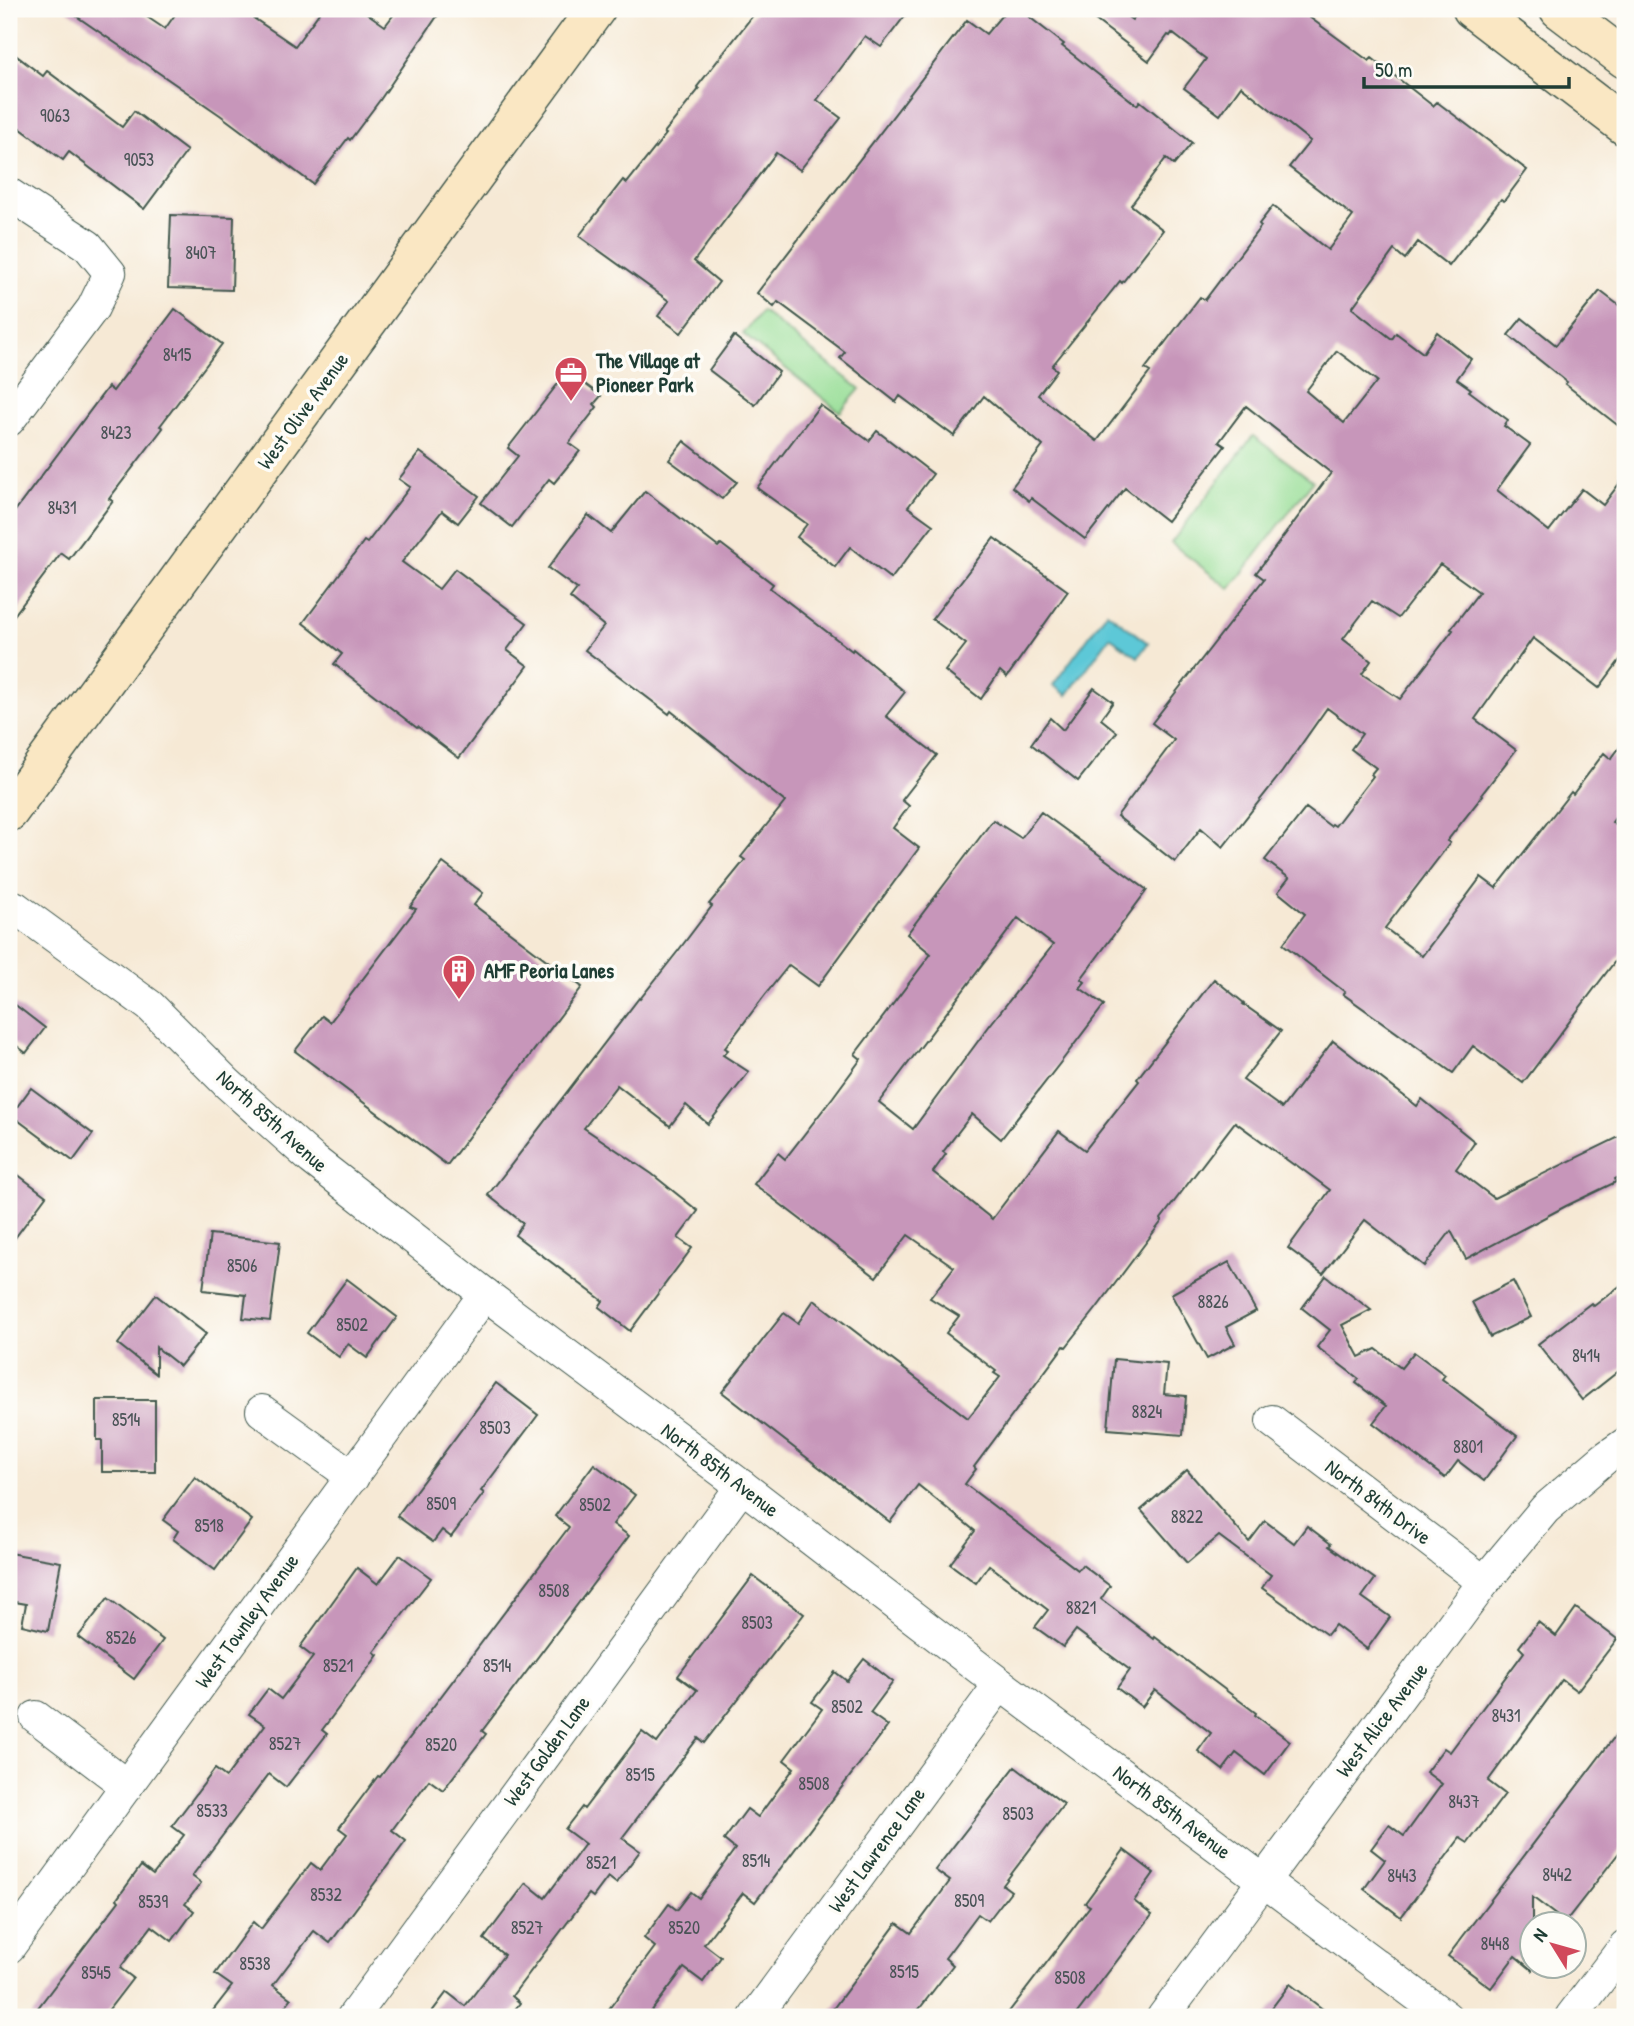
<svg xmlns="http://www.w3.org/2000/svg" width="1634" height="2026" font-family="'Patrick Hand',sans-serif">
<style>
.green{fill:#98de97;stroke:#5c8e66;stroke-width:2}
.water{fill:#5dc8d7;stroke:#3e8286;stroke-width:2}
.building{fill:#c796ba;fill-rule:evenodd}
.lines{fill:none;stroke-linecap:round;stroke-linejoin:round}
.street-casing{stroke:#3f574c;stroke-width:34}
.secondary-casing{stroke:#3f574c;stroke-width:41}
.street{stroke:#fff;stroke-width:32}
.secondary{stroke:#fae7c3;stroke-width:38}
.labels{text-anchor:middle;stroke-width:7;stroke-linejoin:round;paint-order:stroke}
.number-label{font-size:18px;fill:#495356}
.poi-label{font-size:21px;font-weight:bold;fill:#1f3d34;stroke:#fdfcf7;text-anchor:start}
.street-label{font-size:21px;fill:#1f3d34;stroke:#fdfcf7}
</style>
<rect width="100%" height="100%" fill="#fdfcf7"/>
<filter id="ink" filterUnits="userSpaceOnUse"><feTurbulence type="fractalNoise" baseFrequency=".0143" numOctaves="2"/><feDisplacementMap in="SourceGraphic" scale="14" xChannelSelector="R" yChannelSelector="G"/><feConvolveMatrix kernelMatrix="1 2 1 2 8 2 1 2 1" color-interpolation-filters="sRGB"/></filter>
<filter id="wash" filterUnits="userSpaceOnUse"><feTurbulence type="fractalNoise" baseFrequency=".00686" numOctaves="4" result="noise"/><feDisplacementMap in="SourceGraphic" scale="28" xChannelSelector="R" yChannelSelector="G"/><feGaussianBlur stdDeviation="1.57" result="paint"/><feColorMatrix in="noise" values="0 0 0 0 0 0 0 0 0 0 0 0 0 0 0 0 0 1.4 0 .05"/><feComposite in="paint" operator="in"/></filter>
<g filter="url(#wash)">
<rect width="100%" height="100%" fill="#f6e9d5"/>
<!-- green -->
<g class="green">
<polygon points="762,311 860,389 840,412 743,334"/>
<polygon points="1253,436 1313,481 1230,589 1171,543"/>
</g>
<!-- water -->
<polygon class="water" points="1107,612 1148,643 1138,657 1110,637 1067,695 1053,685"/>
<g id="blocks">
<!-- building -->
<g class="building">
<polygon points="66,9 135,9 165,29 179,9 240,9 295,46 322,9 361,9 385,26 398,9 442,9 380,100 350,140 348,138 313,184 220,115"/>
<polygon points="758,9 910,9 881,47 865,36 817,100 841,118 800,170 776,153 694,261 719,282 681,333 658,316 669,301 579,236 623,180 627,183 666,134 664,133 699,89 697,87"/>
<path d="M1007,9H1019L1064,44L1062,46L1137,105L1140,101L1192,143L1174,165L1166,158L1131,205L1163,230L1122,283L1120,281L1052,366L1057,370L1038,395L1097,441L1150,372L1145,369L1200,297L1205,300L1261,226L1259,224L1273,206L1328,250L1353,216L1289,167L1310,141L1241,86L1220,115L1184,88L1206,59L1172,33L1170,36L1168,35L1149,61L1081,9H1117L1132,20L1141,9H1298L1369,61L1372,58L1433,106L1437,102L1527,170L1504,201L1501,199L1449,266L1418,242L1405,259L1394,250L1352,308L1392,339L1396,333L1423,353L1437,332L1471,359L1457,379L1471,389L1469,391L1508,420L1504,426L1530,445L1497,490L1549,531L1582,489L1603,505L1625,476V653L1599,688L1533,638L1475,719L1516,750L1482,794L1483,795L1447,841L1450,843L1385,928L1422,956L1481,877L1496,888L1571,792L1573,794L1604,753L1611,759L1625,740V805L1612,822L1625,833V948L1523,1083L1473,1046L1453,1073L1343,994L1345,992L1283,944L1305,914L1278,892L1289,878L1265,860L1306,808L1330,826L1332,824L1335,826L1373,776L1371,774L1376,768L1351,749L1362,734L1327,708L1282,772L1223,847L1201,828L1175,862L1117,816L1174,740L1152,723L1264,579L1256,573L1331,473L1246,406L1219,442L1225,446L1167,521L1125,488L1085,539L1031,498L1029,501L1012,487L1043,446L984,396L954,436L900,396L896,402L840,358L845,352L778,302L774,307L757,293L967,20L986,34ZM1337,351L1377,381L1344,423L1306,391ZM1440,564L1479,592L1451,629L1453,630L1400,699L1362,674L1371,661L1343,639L1372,601L1398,618Z"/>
<polygon points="9,50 43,76 47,71 122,127 134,111 187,151 144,209 69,152 63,160 9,120"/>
<polygon points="171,215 234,217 232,290 168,288"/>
<polygon points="1600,291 1625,310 1625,431 1565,384 1567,382 1508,335 1522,318 1556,345"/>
<polygon points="175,309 222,344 160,426 163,428 109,499 113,501 69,559 61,553 9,622 9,519 108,387 113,391"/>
<polygon points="734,336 779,372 755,405 709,370"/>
<polygon points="578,379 601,396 594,404 597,407 569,443 580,451 554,483 549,479 512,527 481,503 518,456 508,448 560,381 568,386"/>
<polygon points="820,405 869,441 877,431 933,474 908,507 933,525 891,579 850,547 835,567 797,537 807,524 757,488"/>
<polygon points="684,441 737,482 722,499 669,460"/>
<polygon points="420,452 479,496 458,523 442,511 402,562 439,589 455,569 527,623 507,650 528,666 459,758 418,727 417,728 334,664 342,654 303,623 364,541 367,543 410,487 399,479"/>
<polygon points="645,491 718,547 721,544 773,584 770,588 852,651 853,649 905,692 886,716 937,755 902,800 909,806 893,828 919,848 818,986 789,965 765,995 725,1048 728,1050 723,1055 749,1072 708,1124 686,1105 670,1126 617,1085 584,1128 652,1174 698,1211 678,1238 692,1248 630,1331 599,1307 603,1301 515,1235 523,1223 488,1195 639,998 640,999 678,951 712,906 709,904 745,860 741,857 785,802 671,711 669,714 585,650 604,626 570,598 577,589 548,568 588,515 611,533"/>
<polygon points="994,538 1068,591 1007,677 1000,671 981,699 945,671 966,644 932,619"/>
<polygon points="1094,688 1113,702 1101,719 1117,732 1078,781 1031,744 1050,718 1063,730"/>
<path d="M1041,812L1147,890L1081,979L1085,982L1080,988L1104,1005L1064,1058L1001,1139L972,1114L943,1152L946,1154L933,1172L992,1219L1059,1131L1085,1150L1139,1081L1137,1079L1214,979L1244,1003L1243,1004L1281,1031L1243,1080L1282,1108L1333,1041L1417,1106L1422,1099L1475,1142L1456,1169L1494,1198L1625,1134V1174L1615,1179L1616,1182L1566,1206L1466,1259L1451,1231L1424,1266L1365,1220L1323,1274L1288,1248L1330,1190L1295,1164L1294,1165L1235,1122L1161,1219L1162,1221L1096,1309L1066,1347L1064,1346L974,1467L976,1469L965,1484L1078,1570L1082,1565L1110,1586L1101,1599L1154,1639L1155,1637L1256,1713L1255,1715L1290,1741L1265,1775L1236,1753L1223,1770L1198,1751L1211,1733L1155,1690L1142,1707L1117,1688L1130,1670L1076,1630L1063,1647L1035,1627L1048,1610L989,1565L976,1583L950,1564L975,1531L918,1485L890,1522L722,1392L784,1313L798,1323L814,1300L968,1418L1000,1377L994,1373L996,1371L946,1333L959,1316L930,1298L954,1267L908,1235L876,1277L754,1184L778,1153L785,1159L833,1097L861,1059L855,1054L931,954L907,934L993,820L1021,838ZM1018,918L1053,945L990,1025L913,1129L879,1102Z"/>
<polygon points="443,863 483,893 474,905 582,987 447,1165 295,1051 322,1016 330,1022 416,909 410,907"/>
<polygon points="9,1000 45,1028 26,1053 9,1040"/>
<polygon points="31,1088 93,1134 73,1161 11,1115"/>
<polygon points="9,1168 46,1196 9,1246"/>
<polygon points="210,1234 280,1242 270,1321 243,1318 246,1295 203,1290"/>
<polygon points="1229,1262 1256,1311 1226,1327 1235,1344 1207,1359 1171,1294"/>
<polygon points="1326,1276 1371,1310 1342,1325 1359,1357 1376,1349 1401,1368 1414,1352 1445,1375 1442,1379 1517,1436 1484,1481 1458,1461 1445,1478 1373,1423 1386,1406 1356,1383 1359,1379 1317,1347 1330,1330 1302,1308"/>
<polygon points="347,1279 397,1317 367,1358 348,1344 339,1357 307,1333"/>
<polygon points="1513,1281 1531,1317 1490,1337 1472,1302"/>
<polygon points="1625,1282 1625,1366 1582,1400 1538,1344 1591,1303 1594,1306"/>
<polygon points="156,1295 206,1334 180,1366 156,1347 156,1374 118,1344"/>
<polygon points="1114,1359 1167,1364 1164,1394 1186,1396 1183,1435 1108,1429"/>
<polygon points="496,1383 538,1415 481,1491 484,1493 451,1537 442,1530 433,1542 397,1516"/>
<polygon points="97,1400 155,1400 155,1472 102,1472 102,1440 97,1440"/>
<polygon points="594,1464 635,1495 613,1524 629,1536 482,1731 486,1734 443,1790 429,1780 392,1830 406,1841 330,1943 314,1931 273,1985 291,1999 277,2017 208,2017 232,1986 215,1974 253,1922 261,1929 311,1863 320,1870 347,1834 339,1828 378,1776 380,1777 569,1527 555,1516"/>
<polygon points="1187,1470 1249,1542 1265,1521 1294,1543 1307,1526 1331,1544 1329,1546 1375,1579 1362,1597 1390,1617 1367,1649 1335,1625 1327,1635 1262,1588 1271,1575 1219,1536 1187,1563 1141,1510"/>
<polygon points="195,1477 252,1520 215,1570 173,1539 178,1531 163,1520"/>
<polygon points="9,1553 61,1562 48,1631 22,1625 26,1604 9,1601"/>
<polygon points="400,1555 431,1578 374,1652 378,1655 322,1730 327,1734 286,1787 269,1774 192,1876 201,1883 185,1904 194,1911 172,1941 152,1926 120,1968 133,1978 103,2017 31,2017 119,1901 117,1899 141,1866 153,1875 184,1835 172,1826 215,1769 226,1777 265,1725 249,1714 268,1689 281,1699 313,1657 300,1647 357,1568 378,1584"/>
<polygon points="753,1576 804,1614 704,1743 698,1738 622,1838 640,1851 616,1883 608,1877 593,1897 589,1894 512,1996 520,2003 509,2017 428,2017 447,1992 465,2006 504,1955 484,1939 526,1883 545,1898 585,1844 565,1829 582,1807 584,1809 642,1732 657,1743 697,1690 678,1676"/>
<polygon points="108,1598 163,1640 134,1679 78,1637"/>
<polygon points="1576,1608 1617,1639 1577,1691 1562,1680 1488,1781 1505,1794 1468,1843 1460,1838 1401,1917 1364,1889 1385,1860 1371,1849 1389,1825 1404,1836 1442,1784 1426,1772 1444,1748 1450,1752 1524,1652 1519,1647 1538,1622 1556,1636"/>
<polygon points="864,1659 893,1682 870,1713 888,1726 755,1902 743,1893 704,1944 721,1957 703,1982 684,1968 647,2017 603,2017 655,1947 644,1938 669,1904 677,1910 691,1892 699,1898 735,1849 724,1840 747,1809 758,1817 794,1768 784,1760 822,1709 812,1702 835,1672 847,1681"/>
<polygon points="1625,1723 1625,1845 1565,1922 1532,1897 1532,1970 1515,1956 1491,1988 1448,1956"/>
<polygon points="1015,1767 1064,1804 1003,1885 1011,1891 988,1921 978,1914 945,1958 953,1965 913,2017 827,2017 897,1923 911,1933 950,1881 935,1870"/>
<polygon points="1124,1850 1154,1873 1134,1901 1152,1915 1074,2017 1005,2017 1090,1906 1085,1903"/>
<polygon points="1290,1984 1333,2017 1265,2017"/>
</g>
</g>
</g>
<g filter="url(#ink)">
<use href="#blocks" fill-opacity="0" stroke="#3f574c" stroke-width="2"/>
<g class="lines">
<defs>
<g id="street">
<polyline points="9,194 88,246 110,273 93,308 9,420"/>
<polyline points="9,905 16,908 150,1006 228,1084 312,1159 485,1294 742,1486 1000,1684 1446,2017"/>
<polyline points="262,1411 353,1477"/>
<polyline points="1272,1421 1484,1582"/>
<polyline points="36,1717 127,1786"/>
<polyline points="9,1947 485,1294"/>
<polyline points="353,2017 742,1486"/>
<polyline points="755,2017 1000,1684"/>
<polyline points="1163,2017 1484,1582 1545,1509 1605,1458 1625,1444"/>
<polyline points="1571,2017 1625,1946"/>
</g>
<g id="secondary">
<polyline points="1472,9 1625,126"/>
<polyline points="1559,9 1625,59"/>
<polyline points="9,812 596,9"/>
</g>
</defs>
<!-- street casing -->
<use href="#street" class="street-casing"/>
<!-- secondary casing -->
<use href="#secondary" class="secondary-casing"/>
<!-- street -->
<use href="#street" class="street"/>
<!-- secondary -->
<use href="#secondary" class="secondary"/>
</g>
</g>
<!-- icons -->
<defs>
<symbol id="office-pin" viewBox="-11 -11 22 30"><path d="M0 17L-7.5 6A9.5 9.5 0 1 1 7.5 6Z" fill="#d1495b" stroke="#fdfcf7"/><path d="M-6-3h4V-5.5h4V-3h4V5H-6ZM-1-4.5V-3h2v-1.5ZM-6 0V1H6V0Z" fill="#fff"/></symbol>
<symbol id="building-pin" viewBox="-11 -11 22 30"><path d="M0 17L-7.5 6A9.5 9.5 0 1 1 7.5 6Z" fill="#d1495b" stroke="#fdfcf7"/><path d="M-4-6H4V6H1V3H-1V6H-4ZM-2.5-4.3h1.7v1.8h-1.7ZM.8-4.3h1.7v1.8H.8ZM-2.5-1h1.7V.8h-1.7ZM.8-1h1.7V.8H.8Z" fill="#fff"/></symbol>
</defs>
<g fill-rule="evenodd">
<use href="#office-pin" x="552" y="354" width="38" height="52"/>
<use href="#building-pin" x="440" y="952" width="38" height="52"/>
</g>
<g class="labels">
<!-- number labels -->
<g class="number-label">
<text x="55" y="122">9063</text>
<text x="139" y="166">9053</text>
<text x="201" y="259">8407</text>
<text x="177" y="361">8415</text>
<text x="116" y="439">8423</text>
<text x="62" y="514">8431</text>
<text x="242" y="1272">8506</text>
<text x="1213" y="1308">8826</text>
<text x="352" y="1331">8502</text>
<text x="1586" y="1362">8414</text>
<text x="1147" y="1418">8824</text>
<text x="126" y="1426">8514</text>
<text x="495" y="1434">8503</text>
<text x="1468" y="1453">8801</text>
<text x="441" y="1510">8509</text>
<text x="595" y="1511">8502</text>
<text x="1187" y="1523">8822</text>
<text x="209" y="1532">8518</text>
<text x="554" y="1597">8508</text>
<text x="1081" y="1614">8821</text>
<text x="757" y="1629">8503</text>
<text x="121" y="1644">8526</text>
<text x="338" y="1672">8521</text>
<text x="497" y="1672">8514</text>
<text x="847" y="1713">8502</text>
<text x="1506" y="1722">8431</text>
<text x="285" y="1750">8527</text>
<text x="441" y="1751">8520</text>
<text x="640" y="1781">8515</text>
<text x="814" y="1790">8508</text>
<text x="1464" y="1808">8437</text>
<text x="212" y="1817">8533</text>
<text x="1018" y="1820">8503</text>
<text x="756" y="1867">8514</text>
<text x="601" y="1869">8521</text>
<text x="1557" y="1881">8442</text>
<text x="1402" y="1882">8443</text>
<text x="326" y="1901">8532</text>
<text x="969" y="1907">8509</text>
<text x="153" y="1908">8539</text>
<text x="527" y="1934">8527</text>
<text x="684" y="1934">8520</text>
<text x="1495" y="1950">8448</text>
<text x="255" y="1970">8538</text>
<text x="904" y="1978">8515</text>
<text x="96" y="1979">8545</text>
<text x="1070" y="1984">8508</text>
</g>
<!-- poi labels -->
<g class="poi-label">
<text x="596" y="368">The Village at<tspan x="596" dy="24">Pioneer Park</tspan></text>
<text x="484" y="978">AMF Peoria Lanes</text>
</g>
<!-- street labels -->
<g class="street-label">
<text transform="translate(303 411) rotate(-54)" y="7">West Olive Avenue</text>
<text transform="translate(272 1121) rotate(42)" y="7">North 85th Avenue</text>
<text transform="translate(720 1470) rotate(37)" y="7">North 85th Avenue</text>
<text transform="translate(1378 1502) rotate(37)" y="7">North 84th Drive</text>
<text transform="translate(247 1621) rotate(-54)" y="7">West Townley Avenue</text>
<text transform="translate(1382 1720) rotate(-53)" y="7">West Alice Avenue</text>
<text transform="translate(547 1751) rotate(-54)" y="7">West Golden Lane</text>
<text transform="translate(1172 1812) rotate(37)" y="7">North 85th Avenue</text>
<text transform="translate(877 1850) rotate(-54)" y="7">West Lawrence Lane</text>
</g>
</g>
<!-- margin -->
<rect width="1634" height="2026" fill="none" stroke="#fdfcf7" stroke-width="35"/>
<!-- north arrow -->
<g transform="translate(1553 1945) rotate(307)"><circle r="33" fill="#fdfcf7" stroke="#a4b0a9" stroke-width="2"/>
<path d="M0-5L12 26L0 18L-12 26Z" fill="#d1495b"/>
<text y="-10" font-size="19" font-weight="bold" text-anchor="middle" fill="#1f3d34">N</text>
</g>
<!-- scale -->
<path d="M1364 77v10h205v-10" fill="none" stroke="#1f3d34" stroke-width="3.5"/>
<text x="1375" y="77" font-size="21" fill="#1f3d34" stroke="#fdfcf7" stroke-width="5" paint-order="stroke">50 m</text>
</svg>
